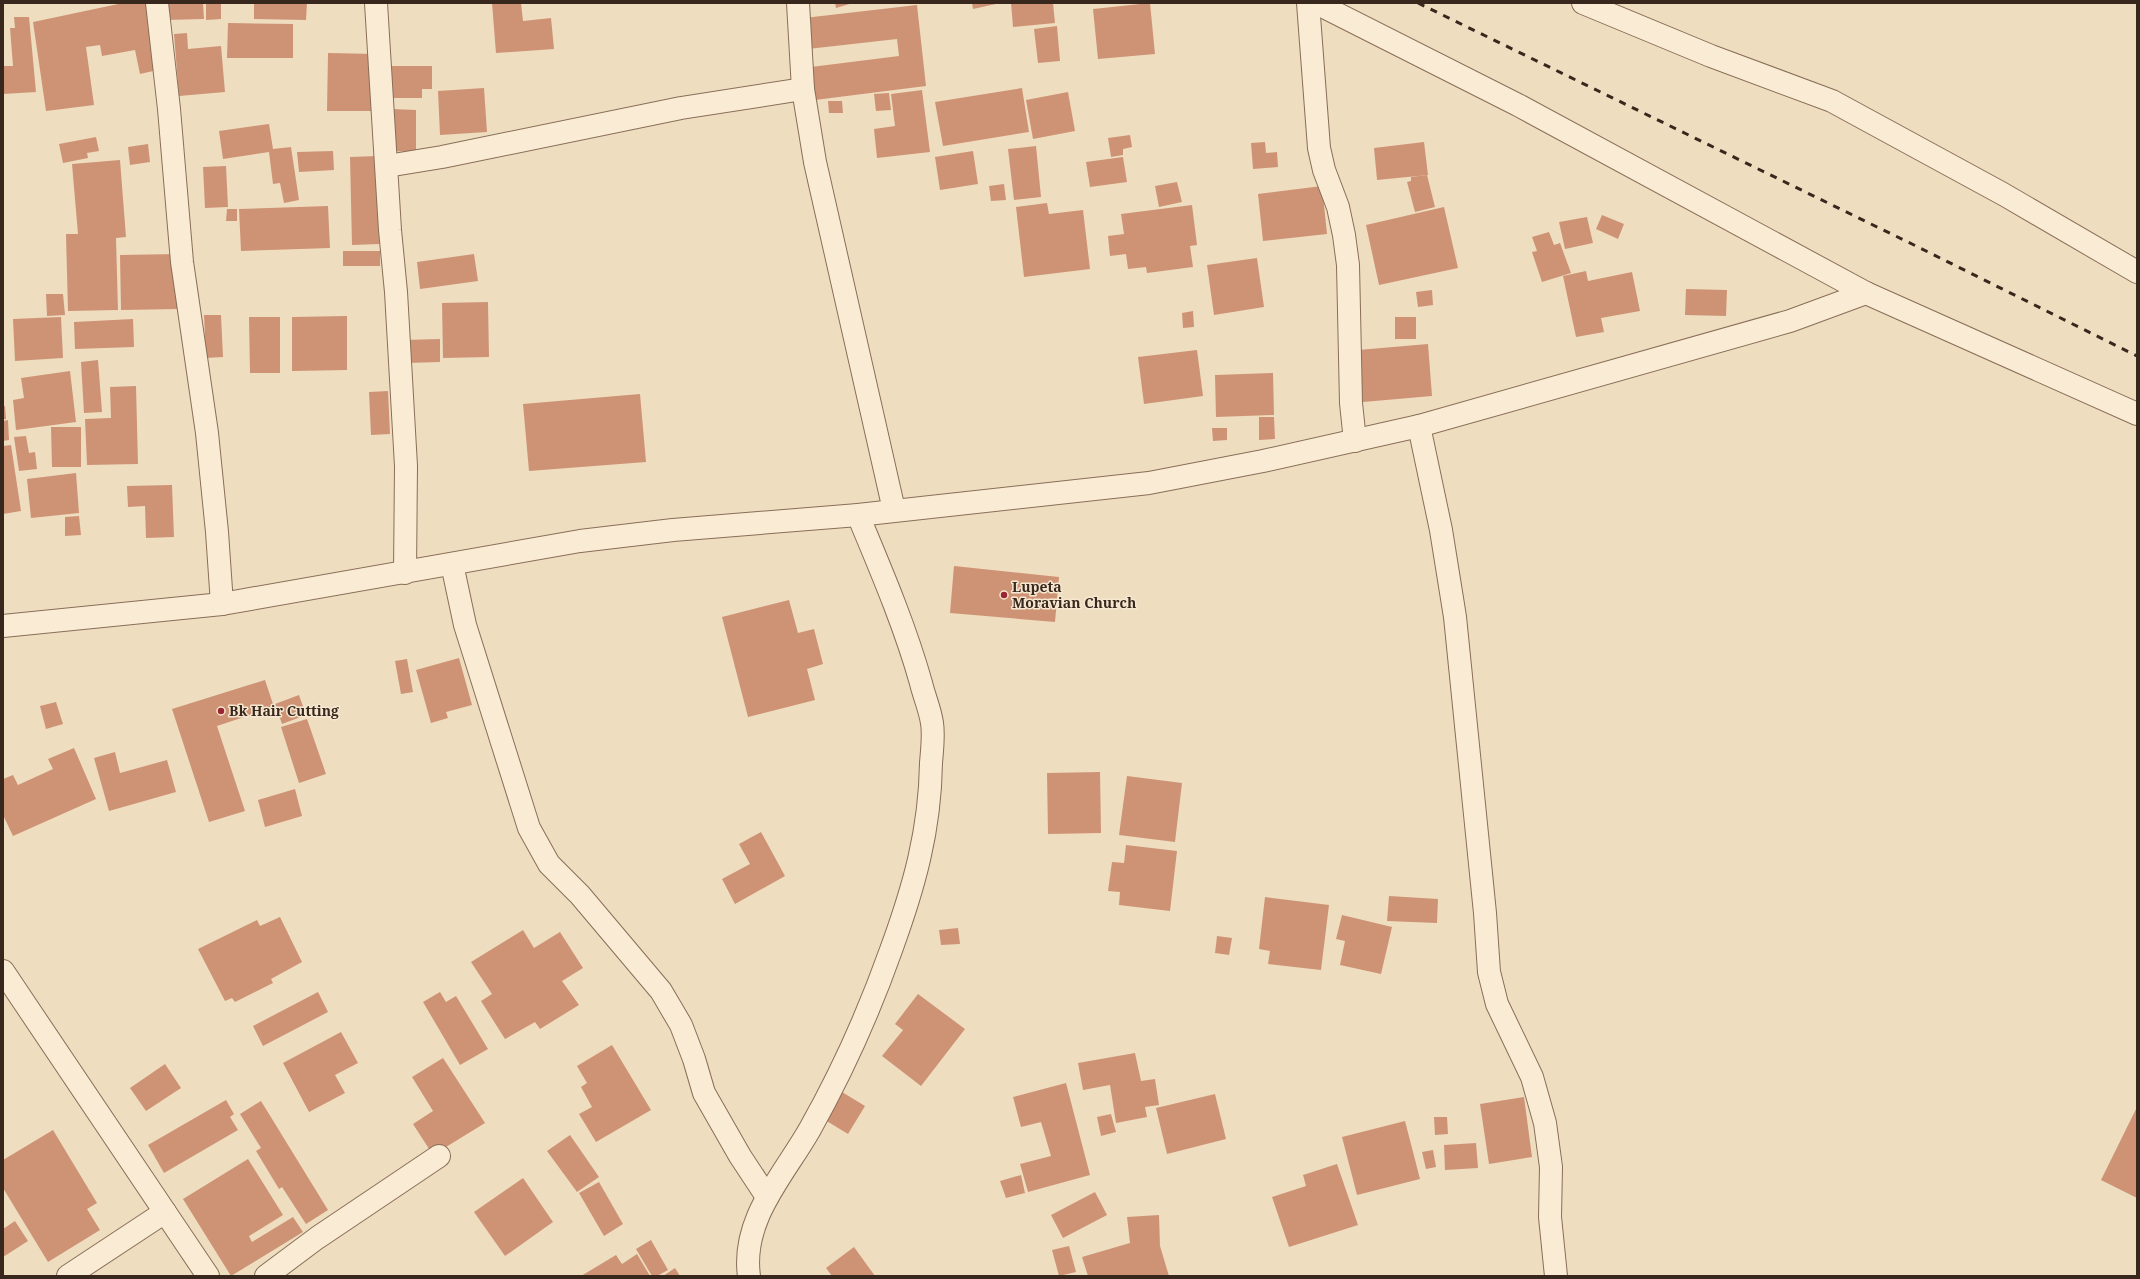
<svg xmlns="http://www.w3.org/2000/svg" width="2140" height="1279" font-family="'Noto Serif',serif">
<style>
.building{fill:#ce9375}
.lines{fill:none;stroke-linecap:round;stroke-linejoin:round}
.minor-casing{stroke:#896e58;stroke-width:24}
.minor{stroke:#faebd4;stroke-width:22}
.rail{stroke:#38271c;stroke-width:3;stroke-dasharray:7 7;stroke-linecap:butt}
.poi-dot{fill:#992630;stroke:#f6e8d0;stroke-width:1.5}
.labels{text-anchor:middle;stroke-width:3;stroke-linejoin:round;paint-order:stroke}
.poi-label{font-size:14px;font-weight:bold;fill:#38271c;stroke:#f6e8d0;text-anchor:start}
</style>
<rect width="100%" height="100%" fill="#efddc0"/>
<!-- building -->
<g class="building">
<polygon points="123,3 148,3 162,69 140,74 135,50 102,56 100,45 86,47 94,105 46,111 33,22"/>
<polygon points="164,3 203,3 204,19 165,20"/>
<polygon points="206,3 221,3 221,19 206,20"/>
<polygon points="254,3 307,3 306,20 254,19"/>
<polygon points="492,3 521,3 523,21 551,18 554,49 496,53"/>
<polygon points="835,3 853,3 836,8"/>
<polygon points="972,3 996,3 996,4 973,9"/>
<polygon points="1011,3 1053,3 1055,23 1013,27"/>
<polygon points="1150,3 1155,54 1098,59 1093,9"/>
<polygon points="917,5 926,86 815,100 811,67 899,56 897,39 808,49 804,18"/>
<polygon points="14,17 29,17 36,92 3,94 3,66 13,66 10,28 15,28"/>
<polygon points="228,23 293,24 293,58 227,58"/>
<polygon points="1057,26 1060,61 1038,63 1034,29"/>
<polygon points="187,33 188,49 221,46 225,92 179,96 174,34"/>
<polygon points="328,53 374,54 373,111 327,111"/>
<polygon points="392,66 432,66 432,89 422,89 422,98 391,98"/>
<polygon points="484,88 487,132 440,135 438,91"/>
<polygon points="1022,88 1029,132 943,146 935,102"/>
<polygon points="922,90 930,152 877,158 874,129 895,126 891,94"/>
<polygon points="1068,92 1075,131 1033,139 1026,100"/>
<polygon points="889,93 891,110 876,111 874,94"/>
<polygon points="828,101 842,101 843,113 829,113"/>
<polygon points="392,109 416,110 416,152 392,151"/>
<polygon points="269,124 273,149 291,147 299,200 284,203 280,183 273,184 269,152 223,159 219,131"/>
<polygon points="1130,135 1132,147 1123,149 1123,155 1111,157 1108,138"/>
<polygon points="96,137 99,151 87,153 88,158 63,163 59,144"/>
<polygon points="1265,142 1266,153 1277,152 1278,167 1253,169 1251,143"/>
<polygon points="1424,142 1428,175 1377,180 1374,148"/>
<polygon points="148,144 150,162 130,165 128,147"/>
<polygon points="1036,146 1041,197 1014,200 1008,149"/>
<polygon points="333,151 334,170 299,172 297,152"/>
<polygon points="973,151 978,184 940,190 935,157"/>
<polygon points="377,156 379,244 352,245 350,157"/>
<polygon points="1123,157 1127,182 1090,187 1086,162"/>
<polygon points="120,160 126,237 116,238 118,310 68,311 66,234 78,234 72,164"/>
<polygon points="226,166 228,207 205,208 203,167"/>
<polygon points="1427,175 1435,207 1415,212 1407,182 1411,181 1411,177"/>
<polygon points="1177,182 1182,202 1159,207 1155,186"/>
<polygon points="1004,184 1006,200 991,201 989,186"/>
<polygon points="1322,186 1327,234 1263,241 1258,194"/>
<polygon points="1047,203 1049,214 1083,210 1090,269 1024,277 1016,207"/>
<polygon points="1192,205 1197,245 1190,246 1193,267 1147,273 1146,267 1128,269 1126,254 1110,256 1108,236 1124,234 1121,214"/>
<polygon points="328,206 330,248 241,251 239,209"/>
<polygon points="1444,207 1458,268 1379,285 1366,225"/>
<polygon points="227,209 237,209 237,221 226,221"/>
<polygon points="1602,215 1624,224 1618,239 1596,229"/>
<polygon points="1587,217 1593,243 1565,249 1559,222"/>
<polygon points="1549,232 1554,245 1560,243 1571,273 1542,282 1532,252 1537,251 1532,237"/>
<rect x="343" y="251" width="37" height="15"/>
<polygon points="178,254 179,309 121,310 120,255"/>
<polygon points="474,254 478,281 420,289 417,262"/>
<polygon points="1257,258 1264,307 1214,315 1207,265"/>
<polygon points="1586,271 1588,281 1632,272 1640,311 1601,318 1604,332 1576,337 1563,276"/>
<polygon points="1686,289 1727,290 1726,316 1685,315"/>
<polygon points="1432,290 1433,305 1418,307 1416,292"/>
<polygon points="46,294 63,294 65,315 47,316"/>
<polygon points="488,302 489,357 443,358 442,303"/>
<polygon points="1193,311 1194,327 1183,328 1182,313"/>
<polygon points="204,315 221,315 223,357 206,358"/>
<polygon points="347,316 347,370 292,371 292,317"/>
<polygon points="61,317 63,358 15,361 13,319"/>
<polygon points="249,317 280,317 280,373 250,373"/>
<rect x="1395" y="317" width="21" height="22"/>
<polygon points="133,319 134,347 75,349 74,322"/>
<polygon points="440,339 440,362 405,363 404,340"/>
<polygon points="1428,344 1432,396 1363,402 1358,350"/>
<polygon points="1197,350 1203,396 1144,404 1138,357"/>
<polygon points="98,360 102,412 84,413 81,362"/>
<polygon points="70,371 76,422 16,430 13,400 24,398 21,378"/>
<polygon points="1273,373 1274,415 1216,417 1215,375"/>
<polygon points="136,386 138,464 87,465 85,419 111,418 110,387"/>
<polygon points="388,391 390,434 371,435 369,392"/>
<polygon points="640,394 646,462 529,471 523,404"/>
<polygon points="3,406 5,406 6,419 3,419"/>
<polygon points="1259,417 1274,417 1275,439 1259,440"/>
<polygon points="8,420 9,440 3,441 3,421"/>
<polygon points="51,427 81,427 81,467 52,467"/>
<polygon points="1212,428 1227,428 1227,440 1213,441"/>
<polygon points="26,436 29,453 35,452 37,469 19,471 14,437"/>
<polygon points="11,445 21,511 3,514 3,446"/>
<polygon points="76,473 79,513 31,518 27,479"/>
<polygon points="172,485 174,537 146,538 145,506 128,507 127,486"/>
<polygon points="79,516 81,535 65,536 65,517"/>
<polygon points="954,566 1059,577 1055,622 950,613"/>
<polygon points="789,600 798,633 814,629 823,664 807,669 815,700 748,717 722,617"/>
<polygon points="459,658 472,705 446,712 448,718 431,723 416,670"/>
<polygon points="407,659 413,692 401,694 395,661"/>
<polygon points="265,680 274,707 217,726 245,811 209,822 172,709"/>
<polygon points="299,695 306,715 282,724 275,704"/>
<polygon points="56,702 63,724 46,729 40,706"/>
<polygon points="307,719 326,774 299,783 281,727"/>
<polygon points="74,748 96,799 13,836 3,815 3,779 13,775 18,785 53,769 48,759"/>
<polygon points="115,752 120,773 167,760 176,792 109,811 94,758"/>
<polygon points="1100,772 1101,833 1048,834 1047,773"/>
<polygon points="1127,776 1182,783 1175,842 1119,835"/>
<polygon points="295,789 302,816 265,827 258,800"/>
<polygon points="761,832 785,876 735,904 722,879 750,864 739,844"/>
<polygon points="1126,845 1177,851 1170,911 1119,905 1120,892 1108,891 1112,862 1124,863"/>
<polygon points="1389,896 1438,899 1437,923 1387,921"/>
<polygon points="1265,897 1329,905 1321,970 1268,964 1270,951 1259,949"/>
<polygon points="1342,915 1392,927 1381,974 1340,965 1345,941 1336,939"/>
<polygon points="280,917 302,962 271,979 273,983 235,1002 232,998 225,1001 198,949 257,920 260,926"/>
<polygon points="958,928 960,944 941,945 939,930"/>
<polygon points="523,930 534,948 560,932 583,968 562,981 579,1005 540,1029 535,1022 505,1039 481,1001 492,994 471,962"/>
<polygon points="1217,936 1232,938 1229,955 1215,953"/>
<polygon points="318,992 328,1012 263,1046 253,1026"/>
<polygon points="440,992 446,1002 456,996 488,1049 460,1065 423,1002"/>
<polygon points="918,994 965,1029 921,1086 882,1056 903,1030 895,1024"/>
<polygon points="341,1032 358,1063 335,1075 345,1093 309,1112 283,1063"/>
<polygon points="612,1045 651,1110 596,1142 579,1114 592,1107 581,1087 587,1083 577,1066"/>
<polygon points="1135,1053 1141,1081 1155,1079 1159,1105 1145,1107 1147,1117 1116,1123 1110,1085 1083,1090 1078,1063"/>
<polygon points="443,1058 485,1123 433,1155 413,1124 433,1111 412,1077"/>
<polygon points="165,1064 181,1088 146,1111 130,1088"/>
<polygon points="1066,1083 1090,1175 1028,1192 1020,1164 1051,1156 1041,1122 1021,1127 1013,1097"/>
<polygon points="842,1092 865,1106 848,1134 825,1120"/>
<polygon points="1215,1094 1226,1139 1167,1154 1156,1108"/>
<polygon points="1524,1097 1532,1157 1489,1164 1480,1104"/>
<polygon points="226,1100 234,1114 230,1117 238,1130 164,1173 148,1145"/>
<polygon points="261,1101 328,1210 306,1224 282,1187 279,1189 256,1151 261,1148 240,1114"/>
<polygon points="2137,1107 2137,1198 2101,1180"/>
<polygon points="1111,1114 1116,1132 1101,1136 1097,1117"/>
<polygon points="1434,1117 1447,1117 1448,1134 1435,1135"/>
<polygon points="1405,1121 1420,1179 1357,1195 1342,1137"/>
<polygon points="53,1130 97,1203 87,1209 100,1230 48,1262 3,1188 3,1160"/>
<polygon points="570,1135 599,1177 577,1192 547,1151"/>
<polygon points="1476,1143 1478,1168 1445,1170 1444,1145"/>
<polygon points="1433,1150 1436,1167 1426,1169 1422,1152"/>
<polygon points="248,1159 283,1215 249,1236 252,1242 293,1217 303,1232 231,1276 183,1199"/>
<polygon points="1337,1164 1358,1225 1289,1247 1272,1197 1306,1186 1303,1175"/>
<polygon points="1021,1175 1025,1193 1006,1198 1000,1181"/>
<polygon points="523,1178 553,1222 505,1256 474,1212"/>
<polygon points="599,1182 623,1224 604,1236 579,1193"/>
<polygon points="1095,1192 1107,1215 1063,1238 1051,1215"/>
<polygon points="1159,1215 1160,1246 1169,1276 1088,1276 1082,1257 1130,1243 1127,1217"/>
<polygon points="15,1221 28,1241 3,1257 3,1229"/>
<polygon points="651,1240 668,1270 657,1276 652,1276 636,1249"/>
<polygon points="1069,1246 1076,1272 1059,1276 1052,1250"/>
<polygon points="854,1247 875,1276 832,1276 826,1268"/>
<polygon points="637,1254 650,1276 581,1276 616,1255 622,1264"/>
<polygon points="675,1268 680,1276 663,1276"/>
</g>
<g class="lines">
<defs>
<g id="minor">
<polyline points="157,3 169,109 182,262 207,433 217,532 222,604"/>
<polyline points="376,3 390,230 396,292 406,466 405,573"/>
<polyline points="798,3 803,89 815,162 894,510"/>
<polyline points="1308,3 1319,148 1324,170 1338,207 1344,235 1348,265 1351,403 1355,441"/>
<polyline points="1316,3 1518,105 1866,293 2137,414"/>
<polyline points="1583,3 1711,56 1832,101 2003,194 2137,272"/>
<polyline points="387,166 442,157 681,108 803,89"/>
<polyline points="1419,426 1441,530 1455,617 1485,913 1489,972 1497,1004 1532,1077 1545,1123 1551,1167 1550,1217 1556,1276"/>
<polyline points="452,564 465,625 529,828 549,864 580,895 661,991 681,1025 694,1059 704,1093 740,1156 767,1197"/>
<polyline points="3,626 222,604 580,541 673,530 858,515 1149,483 1263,461 1419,426 1790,321 1866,293"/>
<polyline points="3,971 208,1276"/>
<polyline points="68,1276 165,1212"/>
<polyline points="266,1276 317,1238 439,1156"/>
<path d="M749,1276C741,1219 784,1175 810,1129C842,1072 869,1012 891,950C914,887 930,831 931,763C932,750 934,735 932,723C930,709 924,696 921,683C905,626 881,570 858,515"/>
</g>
</defs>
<!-- minor casing -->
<use href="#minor" class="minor-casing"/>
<!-- minor -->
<use href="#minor" class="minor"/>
<!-- rail -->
<polyline class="rail" points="1418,3 1912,244 2137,356"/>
</g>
<!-- markers -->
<g class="poi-dot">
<circle cx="1004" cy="595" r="4"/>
<circle cx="221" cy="711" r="4"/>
</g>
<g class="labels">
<!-- poi labels -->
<g class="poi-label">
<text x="1012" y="592">Lupeta<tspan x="1012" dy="16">Moravian Church</tspan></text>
<text x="229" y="716">Bk Hair Cutting</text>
</g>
</g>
<!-- border -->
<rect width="2140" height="1279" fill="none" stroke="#38271c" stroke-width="8"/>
</svg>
